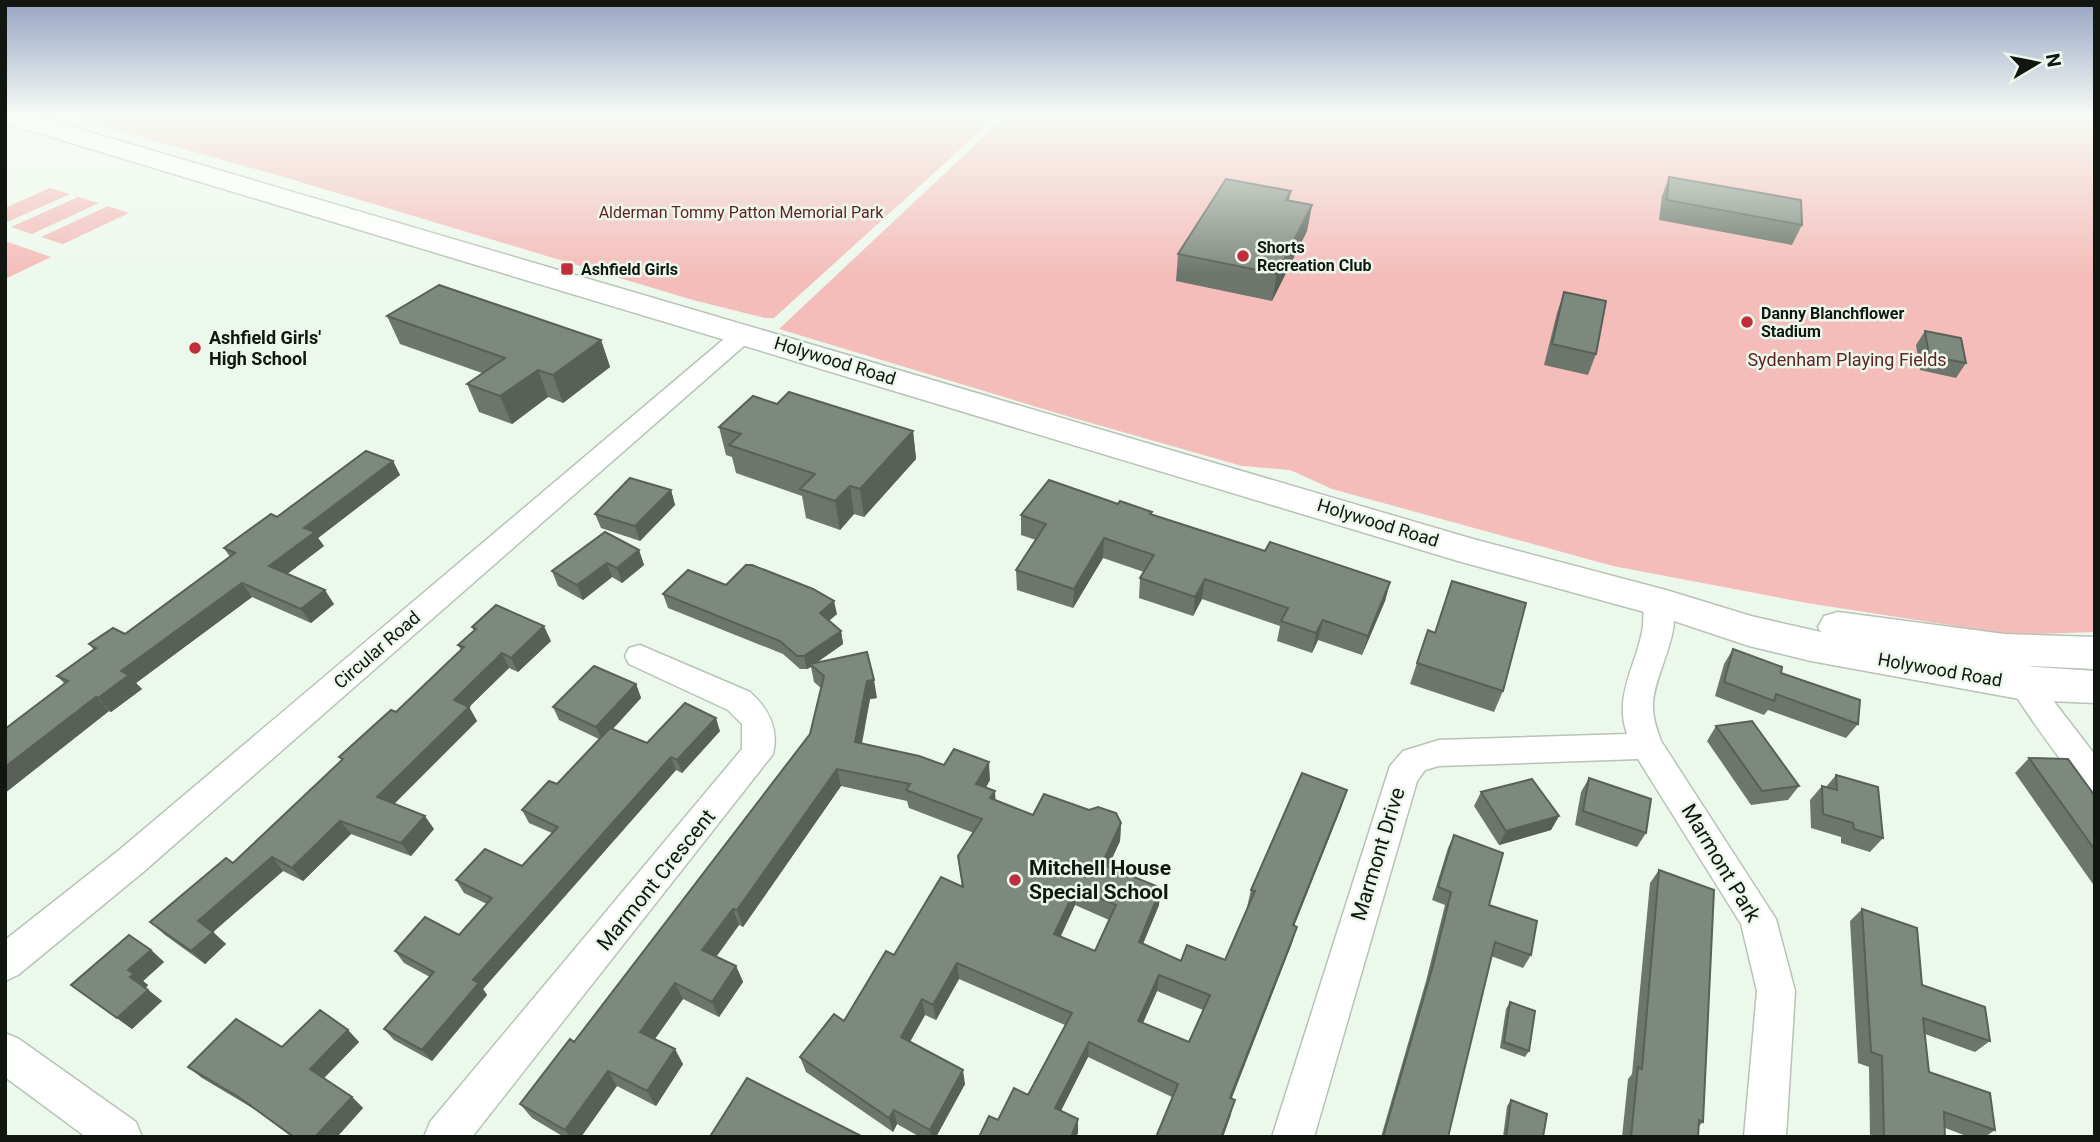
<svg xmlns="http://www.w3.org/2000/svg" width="2100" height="1142" font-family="Roboto,sans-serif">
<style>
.green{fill:#f4bdba}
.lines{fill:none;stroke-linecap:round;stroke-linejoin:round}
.minor-casing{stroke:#b8c3b7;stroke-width:3}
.secondary-casing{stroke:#b8c3b7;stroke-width:3}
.minor{fill:#fff;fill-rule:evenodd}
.secondary{fill:#fff;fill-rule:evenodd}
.wall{fill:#6c766c;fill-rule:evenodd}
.shaded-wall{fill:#586058}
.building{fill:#7e897e;stroke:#586058;stroke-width:2;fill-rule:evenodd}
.poi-dot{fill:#bf2f3b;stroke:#edf8ec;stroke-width:2.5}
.labels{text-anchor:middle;stroke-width:5;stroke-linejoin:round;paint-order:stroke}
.far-park-label{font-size:16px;fill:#622224;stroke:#edf8ec}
.far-poi-label{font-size:16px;font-weight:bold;fill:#121611;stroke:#edf8ec;text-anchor:start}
.poi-label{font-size:18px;font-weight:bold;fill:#121611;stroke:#edf8ec;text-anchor:start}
.park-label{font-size:18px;fill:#622224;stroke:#edf8ec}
.street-label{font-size:18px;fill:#121611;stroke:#edf8ec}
.near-street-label{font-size:21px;fill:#121611;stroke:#edf8ec}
.near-poi-label{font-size:21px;font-weight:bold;fill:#121611;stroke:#edf8ec;text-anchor:start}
</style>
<rect width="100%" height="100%" fill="#edf8ec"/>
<!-- green -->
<g class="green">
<polygon points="72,114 999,114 774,318 765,318 693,300 284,177 98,125"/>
<polygon points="1008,114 2095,114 2095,632 2013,635 1807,603 1613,566 1332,489 1290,470 1242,466 1070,417 779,329"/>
<polygon points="50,188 70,194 5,223 5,208"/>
<polygon points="78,197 99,203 32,234 11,227"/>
<polygon points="108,206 129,213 63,244 41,237"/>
<polygon points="5,241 51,257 5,279"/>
</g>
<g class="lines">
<defs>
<g id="minor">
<polygon points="745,326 753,328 756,333 753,338 142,873 18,975 5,981 5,940 118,851 737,328"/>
<path d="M1658,592L1668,595C1687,627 1655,669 1653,703C1652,717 1657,729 1661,741L1776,919L1795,991L1786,1137H1744L1757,991L1741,924L1638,759L1439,766L1425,770L1417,781L1314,1137H1272L1390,766L1403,751L1439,740L1627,734C1614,697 1635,667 1642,632C1645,619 1641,606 1648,595Z"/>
<path d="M640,645L750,692C769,709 779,729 773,754L472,1137H424L430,1122L742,749V724L728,710L629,664L625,656L629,648Z"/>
<path d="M2016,658L2027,662L2042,686L2095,755V794L2083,790C2055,751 2024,713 2001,670L2005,662Z"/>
<polygon points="5,1033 19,1039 136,1122 142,1137 86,1137 5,1077"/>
</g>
<polygon id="secondary" points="5,114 28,114 1473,539 1666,590 1751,616 1821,632 1818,627 1824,616 1838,612 2004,634 2095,637 2095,669 2008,665 2095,671 2095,703 2025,700 1811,661 1749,646 1659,616 1458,561 5,123"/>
</defs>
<!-- minor casing -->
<use href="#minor" class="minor-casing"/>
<!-- secondary casing -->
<use href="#secondary" class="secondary-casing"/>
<!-- minor -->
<use href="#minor" class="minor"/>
<!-- secondary -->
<use href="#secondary" class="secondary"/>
</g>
<!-- wall -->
<g class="wall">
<polygon points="1669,177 1802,225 1792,245 1659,220 1662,196"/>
<polygon points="1291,191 1289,201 1312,205 1307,231 1272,301 1176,281 1178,254"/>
<polygon points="1564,292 1596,354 1588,375 1544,365 1557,313"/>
<polygon points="387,316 601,340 610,367 563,403 548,397 512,424 479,412 467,384 482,373 400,344"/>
<polygon points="1925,331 1966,363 1956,378 1920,370 1916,345"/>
<polygon points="777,404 913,431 916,459 864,517 854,514 840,530 806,518 802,496 736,473 732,457 726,455 719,427"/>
<polygon points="393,461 400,475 318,538 324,546 287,574 334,604 311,623 252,597 136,683 142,689 111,712 109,711 5,793 5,729 65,684 57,676 94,650 89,644 125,634 230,557 224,548 277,517"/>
<polygon points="671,490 675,505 640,541 601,528 595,514"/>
<polygon points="1118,504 1265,551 1390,582 1385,601 1362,655 1318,640 1312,653 1277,641 1280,626 1202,599 1193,616 1139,598 1140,578 1144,572 1103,558 1073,608 1017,590 1016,570 1036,540 1021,535 1021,515"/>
<polygon points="639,550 644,565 622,583 612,577 583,600 558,586 552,571"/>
<path d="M726,585L837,614L829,621L841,631L843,644L817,662L877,698L870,699L862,744L944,765L990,780L986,787L995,791V800L1033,815L1121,823L1120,841L1108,867L1159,905L1143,944L1181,961L1225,960L1248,907H1247L1251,890L1347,790L1341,808L1294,926L1297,927L1292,943L1232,1098L1231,1115L1223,1137H1156L1172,1097L1088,1057L1061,1111L1078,1119V1133L1076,1137H979L1028,1095L1065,1025L959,979L936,1020L925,1015L910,1042L965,1084L936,1137H920L897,1124L893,1132L806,1072L800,1057L844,1021L894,955L962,887L958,856L974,833L909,808L907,801L841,786L743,927L739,925L717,956L736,966L743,982L719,1017L683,999L655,1039L683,1064L656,1106L617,1086L581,1137H564L532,1118L520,1104L574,1042L810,734L821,688L814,682L811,667L807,669H800L783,654L668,608L663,594ZM1075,905L1109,920L1095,951L1061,936ZM1157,991L1203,1010L1189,1042L1143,1023Z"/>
<polygon points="472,627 551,641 518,672 509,668 469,707 477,721 394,804 434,829 411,856 351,834 303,881 283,871 213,932 226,944 205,964 165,935 150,922 233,863 342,760 339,757 396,712 461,650 458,645 474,631"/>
<polygon points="1428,630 1503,691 1494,712 1410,684"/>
<polygon points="1733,649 1781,673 1858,724 1846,738 1768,710 1764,715 1715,696 1724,664"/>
<polygon points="636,684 641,698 613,729 647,743 720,731 682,773 676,770 483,989 487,995 432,1061 394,1040 384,1029 430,977 404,963 395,951 459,935 487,904 464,893 456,880 522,866 552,833 529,823 522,810 557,784 599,739 559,720 553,707"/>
<polygon points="1716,726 1799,786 1788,800 1751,805 1707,741"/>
<polygon points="2029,758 2095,796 2095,887 2015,773"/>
<polygon points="1836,775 1883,838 1870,852 1841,843 1841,837 1811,828 1810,800 1822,786 1826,787"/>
<polygon points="1589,778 1646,833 1637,847 1575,825 1581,792"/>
<polygon points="1481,792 1559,816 1551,830 1499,845 1474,806"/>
<polygon points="1454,835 1489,905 1531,955 1523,968 1491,956 1448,1137 1381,1137 1426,981 1445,905 1432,900 1448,848"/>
<polygon points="1659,870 1703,1122 1699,1126 1698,1137 1622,1137 1628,1079 1632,1074 1650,883"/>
<polygon points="1862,909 1922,985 1990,1041 1975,1052 1925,1034 1929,1072 1995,1130 1985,1137 1969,1137 1945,1128 1945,1137 1870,1137 1869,1067 1858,1063 1850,921"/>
<polygon points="151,950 164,962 143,981 148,985 146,988 162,1001 132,1029 71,985"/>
<polygon points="1510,1002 1529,1051 1525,1057 1500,1048 1506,1009"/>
<polygon points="348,1030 359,1042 324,1078 352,1097 363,1108 337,1137 292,1137 254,1109 202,1078 188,1067 282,1047"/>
<polygon points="1511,1100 1543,1137 1503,1137 1507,1106"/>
</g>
<!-- shaded-wall -->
<g class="shaded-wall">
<polygon points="1312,205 1307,231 1272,301 1277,274"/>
<polygon points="601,340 610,367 563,403 553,375"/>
<polygon points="538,370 548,397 512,424 500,396"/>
<polygon points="913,431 916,459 864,517 860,489"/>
<polygon points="393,461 400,475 318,538 324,546 278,581 269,566 304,528"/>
<polygon points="850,486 854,514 840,530 835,501"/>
<polygon points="671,490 675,505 640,541 635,526"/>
<polygon points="1104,538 1103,558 1073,608 1074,589"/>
<polygon points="639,550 644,565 622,583 617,568"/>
<polygon points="607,563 612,577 583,600 577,585"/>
<polygon points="1205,579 1202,599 1193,616 1195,597"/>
<polygon points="1390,582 1385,601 1362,655 1368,636"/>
<polygon points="242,583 252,597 136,683 142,689 111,712 98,698 121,671"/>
<polygon points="325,590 334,604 311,623 301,609"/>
<polygon points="834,601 837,614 822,626 820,613"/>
<polygon points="1323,620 1318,640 1312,653 1316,633"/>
<polygon points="544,626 551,641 518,672 511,658"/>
<polygon points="841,631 843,644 812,666 810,664 811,667 807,669 804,656"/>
<polygon points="502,653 509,668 469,707 477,721 387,811 377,797 454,700"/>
<polygon points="874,680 877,698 870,699 858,760 855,742 867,681"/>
<polygon points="636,684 641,698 602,740 596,727"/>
<polygon points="96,697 109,711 5,793 5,767"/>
<polygon points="716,718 720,731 682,773 677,760"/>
<polygon points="671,757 676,770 483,989 487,995 432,1061 422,1050 473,980"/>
<polygon points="989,762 990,780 978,802 976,784"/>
<polygon points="837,769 841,786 743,927 737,910"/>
<polygon points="1347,790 1341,808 1288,941 1293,925"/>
<polygon points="995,791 996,808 990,798"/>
<polygon points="425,816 434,829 411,856 401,843"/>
<polygon points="1559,816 1551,830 1499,845 1506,831"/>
<polygon points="340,821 351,834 303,881 292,868"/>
<polygon points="1121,823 1120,841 1101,882 1102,864"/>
<polygon points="272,857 283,871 213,932 226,944 205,964 191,951 198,921"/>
<polygon points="1076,888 1075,905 1054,950 1054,934"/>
<polygon points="1161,888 1159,905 1137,958 1139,942"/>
<polygon points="733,909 739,925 709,966 702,950"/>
<polygon points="1297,927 1292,943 1226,1112 1230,1098"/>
<polygon points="151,950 164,962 143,981 148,985 144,989 130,977 128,970"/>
<polygon points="957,963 959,979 936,1020 933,1005"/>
<polygon points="736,966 743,982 719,1017 712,1002"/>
<polygon points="1159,975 1157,991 1137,1036 1138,1021"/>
<polygon points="675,983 683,999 649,1047 640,1032"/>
<polygon points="148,990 162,1001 132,1029 117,1018"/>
<polygon points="922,999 925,1015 904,1052 901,1037"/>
<polygon points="348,1030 359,1042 322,1080 310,1069"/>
<polygon points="1089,1042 1088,1057 1055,1122 1055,1108"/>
<polygon points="675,1049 683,1064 656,1106 647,1091"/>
<polygon points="963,1070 965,1084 936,1137 931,1137 930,1130"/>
<polygon points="608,1071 617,1086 581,1137 570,1137 565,1130"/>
<polygon points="352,1097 363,1108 337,1137 315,1137"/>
<polygon points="1235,1100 1223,1137 1221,1137"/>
<polygon points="894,1110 897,1124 893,1132 889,1118"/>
<polygon points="1078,1119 1078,1133 1076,1137 1071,1137"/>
</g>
<!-- building -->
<g class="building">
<polygon points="1669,177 1801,200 1802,225 1667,200"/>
<polygon points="1226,179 1291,191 1286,200 1312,205 1277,274 1178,254"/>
<polygon points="439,285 601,340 553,375 538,370 500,396 467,384 505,358 387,316"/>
<polygon points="1564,292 1606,301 1596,354 1552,344"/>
<polygon points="1925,331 1961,338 1966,363 1929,356"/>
<polygon points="789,392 913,431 860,489 850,486 835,501 800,489 815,474 729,445 741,434 719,427 753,396 777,404"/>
<polygon points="366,451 393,461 304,528 315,532 269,566 325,590 301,609 242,583 121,671 129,675 98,698 96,697 5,767 5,729 68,681 57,676 96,648 89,644 113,628 125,634 235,553 224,548 271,514 277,517"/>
<polygon points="630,478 671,490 635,526 595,514"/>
<polygon points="1049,480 1118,504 1120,501 1152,512 1150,514 1265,551 1270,542 1390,582 1368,636 1323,620 1316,633 1281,621 1288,608 1205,579 1195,597 1140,578 1154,555 1104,538 1074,589 1016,570 1046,524 1021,515"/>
<polygon points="605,532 639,550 617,568 607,563 577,585 552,571"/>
<polygon points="746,565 752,565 813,589 834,601 820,613 841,631 804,656 797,656 780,641 663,594 688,570 726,585"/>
<polygon points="1452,581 1526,603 1503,691 1417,663 1428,630 1435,633"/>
<polygon points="496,605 544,626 511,658 502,653 454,700 469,707 377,797 425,816 401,843 340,821 292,868 272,857 198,921 213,932 191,951 150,922 226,858 233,863 343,759 339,757 391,710 396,712 464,647 458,645 476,629 472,627"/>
<polygon points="1733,649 1782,667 1781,673 1860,700 1858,724 1776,694 1774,701 1724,682"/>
<path d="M867,652L874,680L867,681L855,742L919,756L944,765L954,749L989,762L976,784L995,791L990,798L1033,815L1044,794L1089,810L1098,807L1116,813L1121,823L1102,864L1161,888L1139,942L1181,961L1187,945L1225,960L1255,891L1251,890L1302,773L1347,790L1293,925L1297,927L1230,1098L1235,1100L1221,1137H1156L1178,1084L1089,1042L1055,1108L1078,1119L1071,1137H979L989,1116L998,1120L1014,1088L1028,1095L1072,1013L957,963L933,1005L922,999L901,1037L963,1070L930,1130L894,1110L889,1118L800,1057L834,1014L844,1021L886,951L894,955L941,877L963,887L958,856L982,819L906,790L910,784L837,769L737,910L733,909L702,950L736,966L712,1002L675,983L640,1032L675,1049L647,1091L608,1071L565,1130L520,1104L570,1039L574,1042L810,734L824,676L810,664ZM1076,888L1116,905L1095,951L1054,934ZM1159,975L1210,995L1189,1042L1138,1021Z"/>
<polygon points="594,666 636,684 596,727 553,707"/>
<polygon points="685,703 716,718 677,760 671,757 473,980 479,983 422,1050 384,1029 434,972 395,951 425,917 459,935 492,898 456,880 485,849 522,866 558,827 522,810 549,781 557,784 610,728 647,743"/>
<polygon points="1752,721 1799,786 1762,791 1716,726"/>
<polygon points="2029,758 2068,759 2095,796 2095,850"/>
<polygon points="1836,775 1878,787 1883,838 1854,829 1853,823 1823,814 1822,786 1837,790"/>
<polygon points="1589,778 1651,799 1646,833 1583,811"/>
<polygon points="1532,779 1559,816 1506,831 1481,792"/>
<polygon points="1454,835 1503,853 1489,905 1537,921 1531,955 1495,942 1448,1137 1383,1137 1432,969 1451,892 1438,887"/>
<polygon points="1659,870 1714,890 1703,1122 1699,1120 1698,1137 1631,1137 1638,1067 1642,1069"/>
<polygon points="1862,909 1917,928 1922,985 1985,1007 1990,1041 1923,1018 1929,1072 1990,1093 1995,1130 1944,1112 1945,1137 1884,1137 1882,1056 1871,1052"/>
<polygon points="129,935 151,950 128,970 134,974 130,977 148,990 117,1018 71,985"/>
<polygon points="1510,1002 1535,1011 1529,1051 1504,1042"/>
<polygon points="320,1010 348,1030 310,1069 352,1097 315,1137 294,1137 240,1098 188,1067 236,1019 282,1047"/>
<polygon points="747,1078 863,1137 714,1137 711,1135"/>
<polygon points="1511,1100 1547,1114 1543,1137 1506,1137"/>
</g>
<!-- sky -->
<linearGradient id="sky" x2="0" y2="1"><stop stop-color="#97a3c2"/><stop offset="0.42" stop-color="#f7fcf6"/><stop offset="1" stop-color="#f7fcf6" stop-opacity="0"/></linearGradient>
<rect width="2100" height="274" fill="url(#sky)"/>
<!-- markers -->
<g class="poi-dot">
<circle cx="1243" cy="256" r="7"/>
<rect x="560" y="262" width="14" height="14" rx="3.5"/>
<circle cx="1747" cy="322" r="7"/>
<circle cx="195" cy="348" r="7"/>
<circle cx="1015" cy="880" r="7"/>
</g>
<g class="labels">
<!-- far-park labels -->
<g class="far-park-label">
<text x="741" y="218">Alderman Tommy Patton Memorial Park</text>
</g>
<!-- far-poi labels -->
<g class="far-poi-label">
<text x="1257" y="253">Shorts<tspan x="1257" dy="18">Recreation Club</tspan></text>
<text x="581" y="275">Ashfield Girls</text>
<text x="1761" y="319">Danny Blanchflower<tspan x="1761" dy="18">Stadium</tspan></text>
</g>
<!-- poi labels -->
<g class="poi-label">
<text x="209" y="344">Ashfield Girls'<tspan x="209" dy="21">High School</tspan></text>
</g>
<!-- park labels -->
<g class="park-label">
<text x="1847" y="366">Sydenham Playing Fields</text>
</g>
<!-- street labels -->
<g class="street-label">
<text transform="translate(835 361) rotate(17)" y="6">Holywood Road</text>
<text transform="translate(1378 523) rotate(17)" y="6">Holywood Road</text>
<text transform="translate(377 650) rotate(-41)" y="6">Circular Road</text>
<text transform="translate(1940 670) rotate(10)" y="6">Holywood Road</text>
</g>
<!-- near-street labels -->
<g class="near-street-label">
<text transform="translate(1378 854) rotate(-73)" y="7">Marmont Drive</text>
<text transform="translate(1721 863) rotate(59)" y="7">Marmont Park</text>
<text transform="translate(656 880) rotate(-51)" y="7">Marmont Crescent</text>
</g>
<!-- near-poi labels -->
<g class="near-poi-label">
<text x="1029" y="875">Mitchell House<tspan x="1029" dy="24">Special School</tspan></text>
</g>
</g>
<!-- border -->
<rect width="2100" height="1142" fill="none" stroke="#121611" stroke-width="14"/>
<!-- north arrow -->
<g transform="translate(2037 63) rotate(80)" stroke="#edf8ec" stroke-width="5" paint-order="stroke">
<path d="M0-5L12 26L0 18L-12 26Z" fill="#121611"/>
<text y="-10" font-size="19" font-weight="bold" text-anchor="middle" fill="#121611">N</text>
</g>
</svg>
